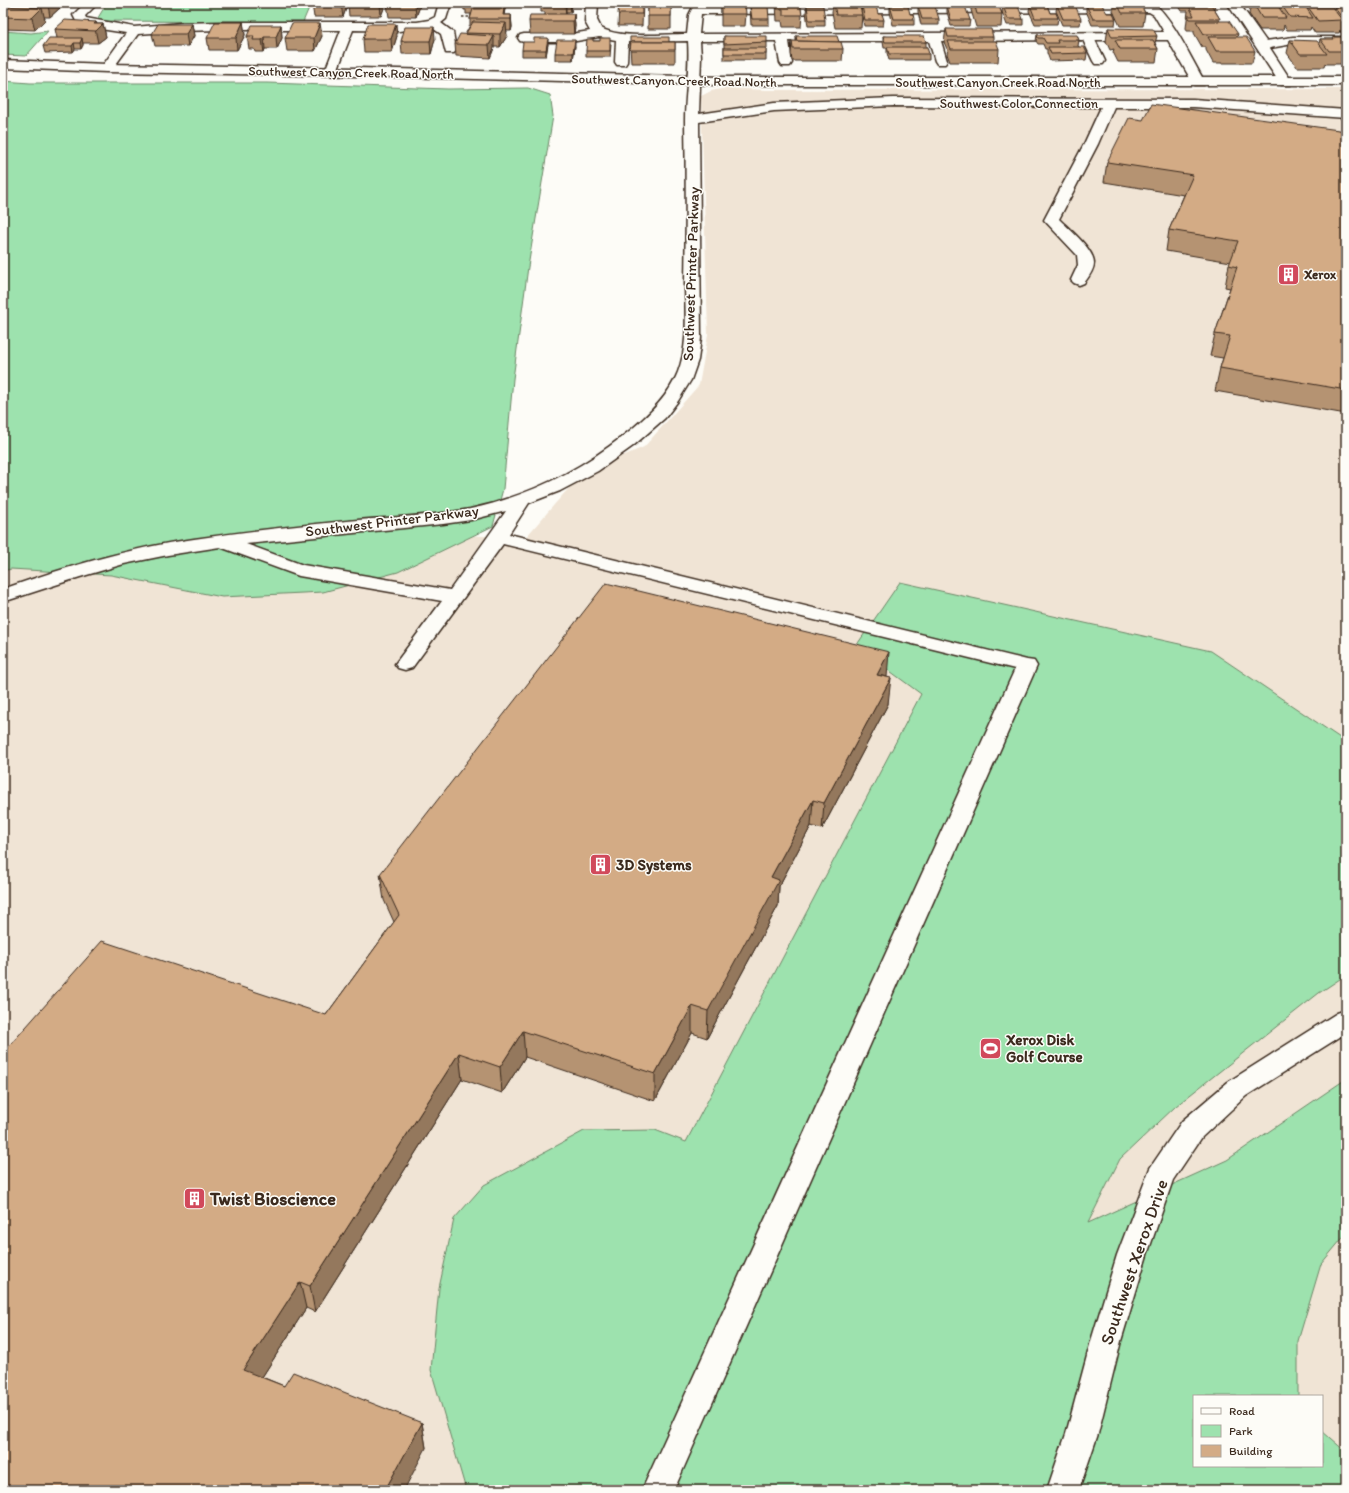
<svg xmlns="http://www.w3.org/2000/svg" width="1349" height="1493" font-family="Itim,sans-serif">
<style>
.built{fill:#f0e4d5;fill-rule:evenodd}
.green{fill:#9de2ae;stroke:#6c8666}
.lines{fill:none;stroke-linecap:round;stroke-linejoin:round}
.minor-casing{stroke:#3b2a1e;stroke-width:3}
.major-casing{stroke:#3b2a1e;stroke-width:3}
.path{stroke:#3b2a1e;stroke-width:1.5;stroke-dasharray:2.5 2;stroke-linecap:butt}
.minor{fill:#fdfcf7;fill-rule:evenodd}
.major{fill:#fdfcf7;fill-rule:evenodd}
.wall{fill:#b59372;stroke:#3b2a1e}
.shaded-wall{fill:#94785d;stroke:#3b2a1e}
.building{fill:#d3ab85;stroke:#3b2a1e}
.labels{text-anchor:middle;stroke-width:3;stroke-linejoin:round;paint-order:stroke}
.far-street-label{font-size:13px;fill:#3b2a1e;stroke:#fdfcf7}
.far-poi-label{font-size:13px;font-weight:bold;fill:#3b2a1e;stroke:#fdfcf7;text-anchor:start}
.street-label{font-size:15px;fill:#3b2a1e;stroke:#fdfcf7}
.poi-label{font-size:15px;font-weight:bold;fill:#3b2a1e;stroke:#fdfcf7;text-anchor:start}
.near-poi-label{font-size:18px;font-weight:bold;fill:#3b2a1e;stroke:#fdfcf7;text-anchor:start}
.near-street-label{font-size:18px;fill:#3b2a1e;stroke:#fdfcf7}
</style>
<rect width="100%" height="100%" fill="#fdfcf7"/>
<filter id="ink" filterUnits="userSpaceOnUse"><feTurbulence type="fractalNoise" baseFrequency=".025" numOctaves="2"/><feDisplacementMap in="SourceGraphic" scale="8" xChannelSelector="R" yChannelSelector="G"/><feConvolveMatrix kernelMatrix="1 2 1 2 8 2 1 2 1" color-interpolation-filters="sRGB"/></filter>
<g filter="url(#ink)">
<!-- built -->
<path class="built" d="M726,88L766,90L1346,89V1490H3V513L525,538L582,473L644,447L699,385L708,335L701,96L711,91ZM1194,1396H1322V1466H1194Z"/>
<!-- green -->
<g class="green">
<polygon points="107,3 311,3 303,22 96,21"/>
<polygon points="3,31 31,33 48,31 26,56 3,55"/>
<polygon points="3,81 30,83 267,83 448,89 528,88 550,95 553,116 528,267 513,379 503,489 493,526 398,572 323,592 222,597 111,575 11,569 3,571"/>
<polygon points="900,582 1211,651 1346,742 1346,975 1319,993 1176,1106 1120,1159 1088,1223 1227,1160 1346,1079 1346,1234 1321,1264 1298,1341 1298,1396 1194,1396 1194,1466 1322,1466 1322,1431 1346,1452 1346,1490 466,1490 431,1370 439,1288 454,1219 484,1185 584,1131 655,1130 686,1142 921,694 856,646"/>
</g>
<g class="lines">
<defs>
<g id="minor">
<polygon points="85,3 98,3 85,16 86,18 134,27 181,23 221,22 417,22 429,20 435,17 439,3 451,3 446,19 441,23 453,32 456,50 454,53 446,53 441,34 431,27 399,31 353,30 337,71 335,74 327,74 325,71 341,30 221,30 181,31 138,34 111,71 103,71 101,68 126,33 88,27 77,23 73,15"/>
<path d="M586,3H598L597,20L601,28C620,39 664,34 687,34L689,15L695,3H707L704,6L1142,5L1141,3H1154C1175,22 1190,57 1205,82L1204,85H1194L1168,40H1095L1105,61L1103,64H1095L1093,61L1083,40L941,41L947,61L945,64H937L935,61L929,41H789L792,63L790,66H782L780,63L776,41H700L701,57L699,114L774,103L893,98L1193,99L1346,110V118L1193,107H1114L1098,144L1059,219C1068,228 1094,249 1094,263C1094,270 1088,278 1084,283L1079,285L1074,283L1071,280L1078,265L1077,255L1044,220L1084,144L1101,107L893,106L774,111L699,122L701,338L698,360L691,380L678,401L665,418L633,446L598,471L560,491L529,503L509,534L1027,660L1034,661L1037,666L674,1490H642L1015,669L503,544L412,668L405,670L398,668L395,664L442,601L299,576L220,547L168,555L124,564L80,577L3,602V589C65,567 129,548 194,539C248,531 304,525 358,520C396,517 433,516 470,509C526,497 579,471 623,436C645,419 668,398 678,372C689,344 685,311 685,282C686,228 686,175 685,121C685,95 690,68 688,41L628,42L627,62L625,65H617L615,62L616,40L599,37L571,42H524L520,41L518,38L520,35L524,34H571L590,31L585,22ZM1149,12L1154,15L1164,32L699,34L701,14ZM506,511L450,590L303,565L246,544L443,524L471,520Z"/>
<polygon points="1227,3 1239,3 1266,41 1293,37 1346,37 1346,45 1293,44 1270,48 1292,82 1291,85 1281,85"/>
<polygon points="1346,1010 1346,1033 1246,1096 1202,1137 1173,1180 1147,1255 1121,1341 1098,1434 1079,1490 1047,1490 1066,1434 1091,1341 1117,1255 1150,1168 1182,1121 1228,1082 1337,1013"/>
</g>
<polygon id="major" points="3,60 107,64 358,68 722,77 1346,77 1346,85 722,85 358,76 107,72 3,68"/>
</defs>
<!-- minor casing -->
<use href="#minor" class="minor-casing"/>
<!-- major casing -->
<use href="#major" class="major-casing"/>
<!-- path -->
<polyline class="path" points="462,17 473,17"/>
<!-- minor -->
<use href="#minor" class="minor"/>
<!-- major -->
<use href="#major" class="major"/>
</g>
<!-- wall -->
<g class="wall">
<polygon points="5,3 65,3 63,5 61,5 61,7 50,17 44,17 45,20 35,30 3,29 3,6 6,6"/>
<polygon points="348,3 343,17 314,17 312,4"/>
<polygon points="348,3 386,3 381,16 349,16"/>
<polygon points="421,3 416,17 389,17 387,4"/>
<polygon points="463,3 506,3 504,15 511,15 512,27 511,31 506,31 507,36 500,47 494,47 494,48 490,58 456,56 455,44 466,35 466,33 470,25 470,19 471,14 466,14 466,10 464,10"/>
<polygon points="541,3 572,3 571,12 566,12 566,14 574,14 575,26 574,34 530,34 529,21 545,15 545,12 541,12"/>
<polygon points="615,3 643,3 642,26 618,26 619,7 615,7"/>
<polygon points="647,3 672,3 672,6 671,6 671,29 648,29 648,6 647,6"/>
<polygon points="721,3 746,14 745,26 721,26"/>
<polygon points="748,3 770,3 770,5 749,5"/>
<polygon points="776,3 800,3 802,15 801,27 783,27 782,21 777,21"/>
<polygon points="804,3 826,3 826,5 805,5"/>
<polygon points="831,3 859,3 862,15 861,28 835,28 832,12 833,5 831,5"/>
<rect x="860" y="3" width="18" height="1"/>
<polygon points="887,3 904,3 904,6 910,14 914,19 914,25 893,25 890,12 890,6 888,6"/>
<polygon points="915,3 935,3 934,5 915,5"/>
<polygon points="943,3 960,3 959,6 970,20 969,26 951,26 947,12 947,6 944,6"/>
<polygon points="971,3 998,3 1002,14 1001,27 976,27 971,10"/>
<polygon points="1025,3 1052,3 1051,5 1047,5 1050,13 1058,18 1057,24 1035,24 1029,11 1030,5 1026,5"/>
<polygon points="1114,3 1140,3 1145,13 1143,26 1120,26 1113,11"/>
<polygon points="1177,3 1215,3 1214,9 1220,19 1219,21 1238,34 1237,37 1255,51 1252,63 1213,63 1206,50 1206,47 1202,47 1194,33 1194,31 1187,31 1186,28 1188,11 1182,11"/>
<polygon points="1251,3 1276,3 1277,6 1278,3 1303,3 1308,10 1308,7 1334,10 1334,7 1346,8 1346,33 1341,33 1340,30 1339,33 1315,33 1311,27 1310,30 1287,30 1284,25 1283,30 1260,30 1249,14"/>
<polygon points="1057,5 1081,19 1080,25 1062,25 1056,11"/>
<polygon points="1086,5 1107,13 1116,19 1115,25 1092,25 1086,11"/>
<polygon points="750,6 769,19 769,25 751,25"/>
<polygon points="807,6 825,20 825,26 808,26 806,12"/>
<polygon points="862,6 878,14 884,20 883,26 864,26 861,12"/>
<polygon points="918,6 939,19 939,25 921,25 918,12"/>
<polygon points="1003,6 1023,19 1023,25 1007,25 1002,12"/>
<polygon points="96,22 97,24 103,24 106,37 98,43 83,43 83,45 81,49 75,49 73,52 45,53 43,46 57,38 55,29"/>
<polygon points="243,22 245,35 237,50 209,50 207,38"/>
<polygon points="192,24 194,36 188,46 155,46 152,34"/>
<polygon points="281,25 282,38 277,49 265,49 264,52 255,52 254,49 249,49 247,36"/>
<polygon points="1108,28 1157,36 1155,43 1158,49 1156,62 1118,62 1113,52 1114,49 1110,50 1106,41"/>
<polygon points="946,29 993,37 993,41 999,49 998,62 950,62 947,54 948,49 947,49 944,42"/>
<polygon points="1037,35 1079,40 1078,46 1087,53 1086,60 1050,61 1047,53 1047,49 1045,49 1043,44 1038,44 1036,41"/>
<polygon points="322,36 315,51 287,51 285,38"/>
<polygon points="397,36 392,52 364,52 363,39"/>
<polygon points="724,36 767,42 767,49 766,49 766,60 724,60"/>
<polygon points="796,36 839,42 843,49 842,61 792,61 791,54 792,41 796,42"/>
<polygon points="883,36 926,42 926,47 929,54 929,60 889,60 887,53 887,48 884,48 883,42"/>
<polygon points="1333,37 1346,37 1346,64 1326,64 1325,63 1324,67 1297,67 1287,53 1290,40 1319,44 1320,39 1333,39"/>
<polygon points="435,39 431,54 402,54 401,41"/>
<polygon points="593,41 600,41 611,44 610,57 586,57 586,51"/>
<polygon points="669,42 675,42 675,63 631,63 630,45"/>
<polygon points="548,44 546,56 522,56 522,50"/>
<polygon points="575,46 573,60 555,60 555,53"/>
<polygon points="1143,120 1346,131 1346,414 1215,391 1220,368 1223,358 1210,356 1215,334 1230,288 1225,287 1229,265 1231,262 1166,251 1169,230 1184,195 1104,182 1107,162"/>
<polygon points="887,677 888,704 822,829 811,826 779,886 778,906 707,1038 692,1033 655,1101 525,1057 502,1093 462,1079 315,1312 306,1308 262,1377 284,1386 422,1423 426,1448 3,1490 326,1015 394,922 384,900 380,874"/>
</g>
<!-- shaded-wall -->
<g class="shaded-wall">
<polygon points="50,3 61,3 61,7 50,17 48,5"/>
<polygon points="342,3 348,3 343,17 341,4"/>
<polygon points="380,3 386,3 381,16 380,4"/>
<polygon points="416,3 421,3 416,17 415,4"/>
<polygon points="504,3 506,3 504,14"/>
<polygon points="565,3 566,3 566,17"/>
<polygon points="570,3 572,3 571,12"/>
<polygon points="42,8 45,20 35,30 32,18"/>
<polygon points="574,14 575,26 574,34 573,21"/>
<polygon points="511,15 512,27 511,31"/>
<polygon points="96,22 98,29 103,24 106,37 98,43 94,24"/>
<polygon points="243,22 245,35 237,50 236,38"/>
<polygon points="320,23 322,36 315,51 314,38"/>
<polygon points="506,23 507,36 500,47 500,34"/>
<polygon points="192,24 194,36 188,46 186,34"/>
<polygon points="396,24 397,36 392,52 391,39"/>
<polygon points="281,25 282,38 277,49 276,37"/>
<polygon points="434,27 435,39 431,54 430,41"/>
<polygon points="494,36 494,48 490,58 489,45"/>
<polygon points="264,37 265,49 264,52 262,40"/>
<polygon points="82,38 83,45 81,49 80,43"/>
<polygon points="548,38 548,44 546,56 546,50"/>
<polygon points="575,40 575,46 573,60 573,53"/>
<polygon points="74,43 75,49 73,52 72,46"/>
<polygon points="889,652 887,677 877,675"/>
<polygon points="891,678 888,704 822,829 824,803"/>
<polygon points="813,800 811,826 779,886 778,906 707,1038 708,1011 771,877"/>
<polygon points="692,1006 692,1033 655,1101 655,1074"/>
<polygon points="523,1031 525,1057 502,1093 500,1067"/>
<polygon points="459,1053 462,1079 315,1312 310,1286"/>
<polygon points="300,1282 306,1308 250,1396 243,1370"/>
<polygon points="422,1423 426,1448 404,1490 385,1490"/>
</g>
<!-- building -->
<g class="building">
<polygon points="5,3 50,3 48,5"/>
<polygon points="313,3 342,3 341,4 312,4"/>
<rect x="348" y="3" width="32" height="1"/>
<polygon points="388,3 416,3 415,4 387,4"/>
<rect x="545" y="3" width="20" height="1"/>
<polygon points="619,3 642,3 642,14 618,14"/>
<rect x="648" y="3" width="23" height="13"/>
<polygon points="721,3 745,3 746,14 721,14"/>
<polygon points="777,3 800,3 802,15 783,15 783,9 777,9"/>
<polygon points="834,3 859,3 862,15 836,15"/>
<polygon points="974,3 998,3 1002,14 977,14"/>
<polygon points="1117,3 1140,3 1145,13 1122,13"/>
<polygon points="1253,3 1276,3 1286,18 1262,18"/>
<polygon points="1280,3 1303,3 1313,18 1290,17"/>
<polygon points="1030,5 1047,5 1050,13 1056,13 1058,18 1035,18"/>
<polygon points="1057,5 1075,5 1081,19 1063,19"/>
<polygon points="1086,5 1102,5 1107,13 1113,13 1116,19 1093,19"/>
<polygon points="3,6 42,8 32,18 3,17"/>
<polygon points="750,6 768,6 769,19 752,19"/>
<polygon points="807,6 823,6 825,20 809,20"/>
<polygon points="862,6 876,6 878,14 882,14 884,20 865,20"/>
<polygon points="890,6 908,6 910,14 913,14 914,19 894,19"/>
<polygon points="918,6 935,6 939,19 922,19"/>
<polygon points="947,6 965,6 970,20 951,20"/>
<polygon points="1003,6 1018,6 1023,19 1008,19"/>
<polygon points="1189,6 1212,6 1220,19 1190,19 1188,16 1194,16"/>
<polygon points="1308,7 1332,7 1342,20 1318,21"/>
<polygon points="1334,7 1346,8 1346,20 1344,20"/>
<polygon points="473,9 504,9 503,15 511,15 511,19 470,19"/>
<polygon points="547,14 574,14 573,21 529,21 530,15 547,15"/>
<polygon points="65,20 96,22 94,24 103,24 96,31 55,29"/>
<polygon points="1196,21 1229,21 1238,34 1204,34"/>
<polygon points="215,22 243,22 236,38 207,38"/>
<polygon points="473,22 506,23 500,34 466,33"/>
<polygon points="292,23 320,23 314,38 285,38"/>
<polygon points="158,24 192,24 186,34 152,34"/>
<polygon points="368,24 396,24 391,39 363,39"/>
<polygon points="252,25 281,25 276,37 264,37 262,40 253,40 254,36 247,36"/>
<polygon points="405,27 434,27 430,41 401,41"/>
<polygon points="1108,28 1153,29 1157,36 1112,37"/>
<polygon points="946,29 991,29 993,37 948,37"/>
<polygon points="460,34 494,36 489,45 455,44"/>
<polygon points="1037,35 1077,35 1079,40 1057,40 1058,43 1046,43 1043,38 1038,38"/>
<polygon points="724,36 767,36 767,42 724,44"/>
<polygon points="796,36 837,36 839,42 797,41"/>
<polygon points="883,36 924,36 926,42 885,42"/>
<polygon points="630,37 669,37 669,42 631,42 631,45 630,45"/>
<polygon points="1208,37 1246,37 1255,51 1216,51"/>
<polygon points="1333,37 1346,37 1346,51 1329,51 1320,39 1334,39"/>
<polygon points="49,38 82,38 80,43 74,43 72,46 43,46"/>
<polygon points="534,38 548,38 546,50 522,50 523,42 534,42"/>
<polygon points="600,38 610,38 610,51 586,51 587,39 593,39 593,41 600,41"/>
<polygon points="557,40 575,40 573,53 555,53"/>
<polygon points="1115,40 1153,40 1158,49 1120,49"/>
<polygon points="1290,40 1317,41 1327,54 1300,54"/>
<polygon points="792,41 841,42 843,49 793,49"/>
<polygon points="948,41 996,41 999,49 951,49"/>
<polygon points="631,42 675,42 675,50 630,50"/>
<polygon points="887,47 927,47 929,54 889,54"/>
<polygon points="1048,47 1084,47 1087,53 1051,54"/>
<rect x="724" y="48" width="42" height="6"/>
<polygon points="1151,104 1346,131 1346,390 1220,368 1230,336 1215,334 1237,267 1229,265 1238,241 1169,230 1193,175 1107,162 1129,118 1143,120"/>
<polygon points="606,583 889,652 877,675 891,678 824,803 813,800 771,877 779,880 708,1011 692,1006 655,1074 523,1031 500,1067 459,1053 310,1286 300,1282 243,1370 284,1386 293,1372 422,1423 385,1490 3,1490 3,1053 102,941 326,1015 399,915 380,874"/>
</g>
</g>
<!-- icons -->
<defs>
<symbol id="building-square" viewBox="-11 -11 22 22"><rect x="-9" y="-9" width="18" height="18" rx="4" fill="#d1495b" stroke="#fdfcf7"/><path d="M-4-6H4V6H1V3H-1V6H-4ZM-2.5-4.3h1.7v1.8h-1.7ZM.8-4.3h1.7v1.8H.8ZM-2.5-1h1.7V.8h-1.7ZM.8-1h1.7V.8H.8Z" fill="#fff"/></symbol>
<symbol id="stadium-square" viewBox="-11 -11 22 22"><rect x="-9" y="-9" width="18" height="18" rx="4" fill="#d1495b" stroke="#fdfcf7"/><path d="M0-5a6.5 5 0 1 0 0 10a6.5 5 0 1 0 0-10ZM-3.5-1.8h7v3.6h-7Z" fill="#fff"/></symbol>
</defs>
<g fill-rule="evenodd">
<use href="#building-square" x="1276" y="262" width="25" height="25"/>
<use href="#building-square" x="588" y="852" width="25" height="25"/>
<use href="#stadium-square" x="978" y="1036" width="25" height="25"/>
<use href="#building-square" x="182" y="1186" width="25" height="25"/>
</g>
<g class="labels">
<!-- far-street labels -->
<g class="far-street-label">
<text transform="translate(351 72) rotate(1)" y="5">Southwest Canyon Creek Road North</text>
<text transform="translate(674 80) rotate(1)" y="5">Southwest Canyon Creek Road North</text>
<text x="998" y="87">Southwest Canyon Creek Road North</text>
<text x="1019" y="108">Southwest Color Connection</text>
</g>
<!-- far-poi labels -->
<g class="far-poi-label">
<text x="1304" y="279">Xerox</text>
</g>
<!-- street labels -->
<g class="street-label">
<text transform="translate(691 274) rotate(-88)" y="5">Southwest Printer Parkway</text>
<text transform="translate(392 521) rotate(-7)" y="5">Southwest Printer Parkway</text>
</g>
<!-- poi labels -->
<g class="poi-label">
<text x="616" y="870">3D Systems</text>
<text x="1006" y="1045">Xerox Disk<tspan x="1006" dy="17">Golf Course</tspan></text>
</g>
<!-- near-poi labels -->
<g class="near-poi-label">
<text x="210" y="1205">Twist Bioscience</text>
</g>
<!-- near-street labels -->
<g class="near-street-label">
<text transform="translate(1134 1262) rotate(-71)" y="6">Southwest Xerox Drive</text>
</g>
</g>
<!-- margin -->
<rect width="1349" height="1493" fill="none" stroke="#fdfcf7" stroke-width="16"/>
<rect x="8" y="8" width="1333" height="1477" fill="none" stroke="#3b2a1e" stroke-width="1.5" filter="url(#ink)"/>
<!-- legend -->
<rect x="1193" y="1395" width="130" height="72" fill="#fdfcf7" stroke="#afa8a0"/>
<rect x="1201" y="1408" width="20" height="6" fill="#fdfcf7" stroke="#afa8a0"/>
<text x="1229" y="1415" font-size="12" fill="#3b2a1e">Road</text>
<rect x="1201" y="1425" width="20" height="12" fill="#9de2ae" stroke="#afa8a0"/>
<text x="1229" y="1435" font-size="12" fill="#3b2a1e">Park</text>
<rect x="1201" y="1445" width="20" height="12" fill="#d3ab85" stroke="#afa8a0"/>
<text x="1229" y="1455" font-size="12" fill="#3b2a1e">Building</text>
</svg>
